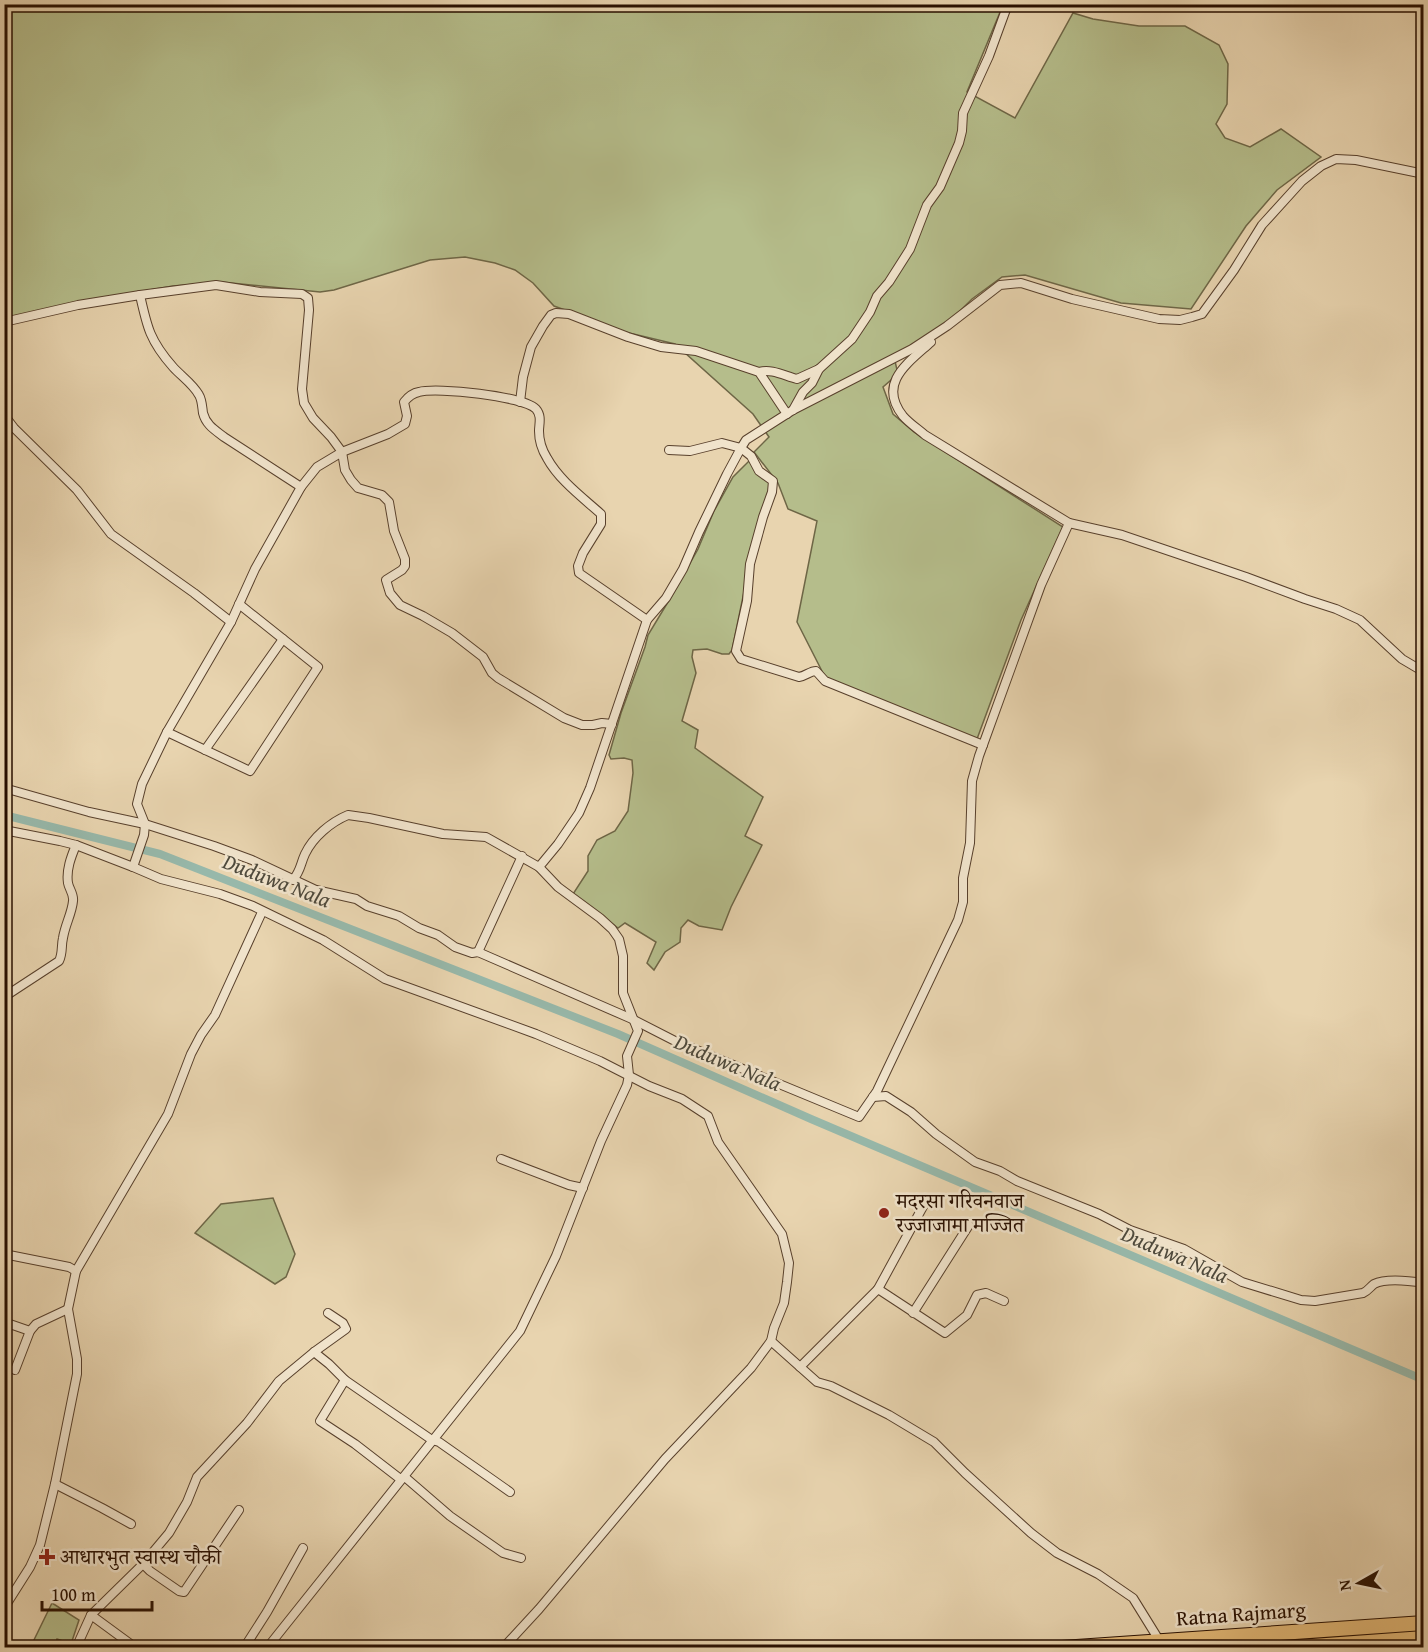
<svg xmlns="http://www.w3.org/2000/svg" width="1428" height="1652" font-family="'Gentium Book Plus','Noto Serif Devanagari',serif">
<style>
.green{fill:#b5bd8b;stroke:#6e6646;stroke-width:1.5}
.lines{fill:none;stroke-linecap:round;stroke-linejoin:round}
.canal{stroke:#97b8aa;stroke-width:8}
.street-casing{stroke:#58402c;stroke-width:10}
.highway-casing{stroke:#280f00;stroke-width:16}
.street{stroke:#f0e3cb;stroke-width:8}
.highway{stroke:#e4ba78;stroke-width:14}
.poi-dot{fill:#8f2418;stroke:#f0e3cb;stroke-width:2}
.labels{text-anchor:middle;stroke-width:5;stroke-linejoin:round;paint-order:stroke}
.poi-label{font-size:21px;fill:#280f00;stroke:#f0e3cb;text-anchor:start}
.street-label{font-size:21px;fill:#280f00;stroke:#f0e3cb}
.water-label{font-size:22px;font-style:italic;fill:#4f4a3c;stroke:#f0e3cb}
</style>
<rect width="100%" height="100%" fill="#e8d4af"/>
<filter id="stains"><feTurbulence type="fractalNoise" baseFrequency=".00333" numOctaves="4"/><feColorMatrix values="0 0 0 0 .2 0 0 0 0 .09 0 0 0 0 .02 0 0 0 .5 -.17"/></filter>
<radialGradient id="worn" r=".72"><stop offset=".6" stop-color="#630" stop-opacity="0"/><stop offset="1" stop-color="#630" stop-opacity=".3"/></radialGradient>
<!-- green -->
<g class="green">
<polygon points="4,5 1003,5 967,92 1015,118 1073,13 1093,19 1139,26 1185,26 1219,45 1228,64 1227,104 1216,124 1225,138 1250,147 1281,129 1321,157 1277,190 1246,226 1191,309 1121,303 1025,275 1002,277 972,299 949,322 894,357 898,374 883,387 893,414 914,432 1063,527 1021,620 977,739 826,679 797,622 817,521 788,509 778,483 754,452 769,437 753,414 675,344 625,332 554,306 533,283 515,270 495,263 465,257 430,260 334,290 320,292 221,282 173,286 120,295 5,319"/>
<polygon points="751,459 770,482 770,488 744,592 732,650 729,654 722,654 707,649 693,650 692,657 696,673 682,721 698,730 695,748 763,797 745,836 762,845 731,907 722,930 699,926 688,920 681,928 680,942 665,952 654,970 647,963 656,942 625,923 618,928 573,894 588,871 588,856 597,840 615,831 628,811 633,773 632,760 624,758 611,759 609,755 621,713 645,647 648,635 671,597 698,549 714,511 733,477"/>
<polygon points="273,1198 295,1254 286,1277 275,1284 195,1233 221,1204"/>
<polygon points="52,1603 79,1620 71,1644 57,1639 53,1647 31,1646"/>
</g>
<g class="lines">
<!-- canal -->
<polyline class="canal" points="4,815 160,854 618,1034 811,1119 1424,1380"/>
<defs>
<g id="street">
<path d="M140,295C147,327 150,341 173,367C181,376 193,384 199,395C202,400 202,406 203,413C206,425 215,430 224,437L301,487"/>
<polyline points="4,322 78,305 140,295 216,285 260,292 302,294 308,298 309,310 302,389 304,403 313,418 331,437 342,452 345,470 351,480 358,488 382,495 389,502 394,531 405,559 405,566 402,570 386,580 390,593 400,605 423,616 452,633 483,657 492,673 498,678 564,718 582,725 593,725 602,723 612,724"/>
<path d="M759,372C771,368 785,376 797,379L819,369"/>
<polyline points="520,402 523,377 531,347 543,326 551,315 556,313 569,314 628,337 661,347 696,351 759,372 787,414"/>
<polyline points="793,410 803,392 812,383 819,369 852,339 870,312 877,296 889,282 910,249 927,205 940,187 959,143 962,131 963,113 989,56 1008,4"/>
<polyline points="4,415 14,428 77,490 111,534 194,593 231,622"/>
<path d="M669,450L690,451L722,443L741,448L751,456L759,471L773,481L772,492L763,517L750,564L747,601L736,651L741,659L799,677C806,676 810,671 816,671L825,681L983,745"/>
<polyline points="1069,523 1122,535 1246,577 1305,599 1336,609 1360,620 1402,659 1424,672"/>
<polyline points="167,732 250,771 318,667 239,604"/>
<polyline points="205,750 283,639"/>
<path d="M4,788L89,812L145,824L214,846L252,860L316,890L356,899L367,906L399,916L419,928L438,935L455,947L472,953L478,952L632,1019L675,1041L859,1117L877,1091L958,920L963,902V878L970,843L972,781L979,756L1041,585L1069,523L925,435C918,429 909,423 903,416C877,383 908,363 931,342"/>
<polyline points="4,830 60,841 76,845 133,867 161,879 220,894 253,906 323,940 385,979 536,1034 600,1061 649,1086 682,1099 708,1116 718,1142 782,1234 789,1263 787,1282 784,1303 774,1328 771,1341 751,1368 665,1459 539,1609 503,1648"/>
<path d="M133,867L144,835L145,824L137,804L142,784L167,732L231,622L255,569L301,487L317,467L342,452L388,434L405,424L407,416L404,402C408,397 413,393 419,392C437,387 523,396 536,409C542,416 539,424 539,431C539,440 542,450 547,458C559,480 582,497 601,514V524L583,553L578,566L579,573L647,620"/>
<path d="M293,880C301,870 300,865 305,854C313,837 331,822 348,815L369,818L443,834L486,837L539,867"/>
<polyline points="478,952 522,856"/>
<path d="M4,997L59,961C63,953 61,946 63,938C65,925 72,913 73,901C74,894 69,889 68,883C66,870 71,857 76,845"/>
<path d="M873,1097L886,1096L911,1112L936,1134L975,1162L1000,1171L1017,1181L1099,1214L1130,1230L1184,1249L1242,1282L1301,1300L1315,1301L1363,1293C1368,1291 1370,1287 1374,1284C1386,1278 1411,1281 1424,1283"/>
<polyline points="501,1159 569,1185 583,1188"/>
<polyline points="4,1254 69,1267 76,1271"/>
<polyline points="878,1289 926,1201"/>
<polyline points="913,1313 969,1225"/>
<polyline points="4,1322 30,1331"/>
<polyline points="771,1341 817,1382 831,1386 889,1415 934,1442 965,1473 1031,1533 1057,1553 1098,1574 1133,1598 1159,1640 1172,1648"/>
<polyline points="314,1352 329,1364 345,1380"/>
<polyline points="800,1367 878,1289 945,1333 967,1315 977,1295 986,1293 1004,1301"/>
<polyline points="15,1370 30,1331 36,1324 68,1309"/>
<polyline points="55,1484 102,1508 131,1524"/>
<polyline points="510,1492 439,1442 432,1440 345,1380 320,1421 355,1444 399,1478 406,1478 450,1516 503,1553 521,1558"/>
<polyline points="143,1564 150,1571 179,1591 184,1592 239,1510"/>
<polyline points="4,1608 30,1567 40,1545 55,1484 77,1374 77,1359 68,1309 76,1271 168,1114 191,1054 201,1035 215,1015 262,912"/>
<polyline points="91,1615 136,1648"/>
<polyline points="76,1648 91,1615 143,1564 169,1533 187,1502 197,1477 247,1423 279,1381 314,1352 346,1329 343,1323 328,1313"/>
<polyline points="244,1648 267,1612 303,1548"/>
<polyline points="267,1648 520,1331 556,1256 601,1141 627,1085 629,1075 627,1056 638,1031 623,993 623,956 619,939 612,929 600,918 558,887 539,867 558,844 579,813 590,788 647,620 666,598 683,569 699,532 727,474 741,448 746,440 793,410 912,349 947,326 1000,285 1021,283 1072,299 1159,319 1180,320 1192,317 1202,314 1234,270 1262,225 1302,181 1321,166 1336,159 1356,160 1424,174"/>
</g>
<g id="highway">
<polyline points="1062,1648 1424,1623"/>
<polyline points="1285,1648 1424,1638"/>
</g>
</defs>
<!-- street casing -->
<use href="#street" class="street-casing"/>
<!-- highway casing -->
<use href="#highway" class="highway-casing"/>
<!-- street -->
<use href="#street" class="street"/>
<!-- highway -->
<use href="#highway" class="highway"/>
</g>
<!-- markers -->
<g class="poi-dot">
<circle cx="884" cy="1213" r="6"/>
<path d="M44 1548h6v6h6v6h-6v6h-6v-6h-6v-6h6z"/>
</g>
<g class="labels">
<!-- poi labels -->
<g class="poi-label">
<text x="896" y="1208">मदरसा गरिवनवाज<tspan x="896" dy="24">रज्जाजामा मज्जित</tspan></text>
<text x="60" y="1564">आधारभुत स्वास्थ चौकी</text>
</g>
<!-- street labels -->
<g class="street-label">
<text transform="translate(1241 1614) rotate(-4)" y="7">Ratna Rajmarg</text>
</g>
<!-- water labels -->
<g class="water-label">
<text transform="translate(277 880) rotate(21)" y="8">Duduwa Nala</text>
<text transform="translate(728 1062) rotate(23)" y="8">Duduwa Nala</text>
<text transform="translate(1175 1254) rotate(23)" y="8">Duduwa Nala</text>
</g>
</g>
<!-- margin -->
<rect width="1428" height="1652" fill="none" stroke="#e8d4af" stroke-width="24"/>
<rect x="6" y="6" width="1416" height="1640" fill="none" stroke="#280f00" stroke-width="3"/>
<rect x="12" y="12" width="1404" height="1628" fill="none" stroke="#280f00" stroke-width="1.5"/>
<!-- north arrow -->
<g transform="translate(1359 1583) rotate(261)" stroke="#f0e3cb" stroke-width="4.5" paint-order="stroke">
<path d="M0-4.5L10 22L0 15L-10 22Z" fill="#280f00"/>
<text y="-9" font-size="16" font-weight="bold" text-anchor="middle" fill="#280f00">N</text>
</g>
<!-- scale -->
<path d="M42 1601v9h110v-9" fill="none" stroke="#280f00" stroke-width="3"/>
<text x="51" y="1601" font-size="18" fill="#280f00" stroke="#f0e3cb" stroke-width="4.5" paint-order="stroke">100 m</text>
<rect width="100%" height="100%" filter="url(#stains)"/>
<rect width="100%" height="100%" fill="url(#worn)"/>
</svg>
